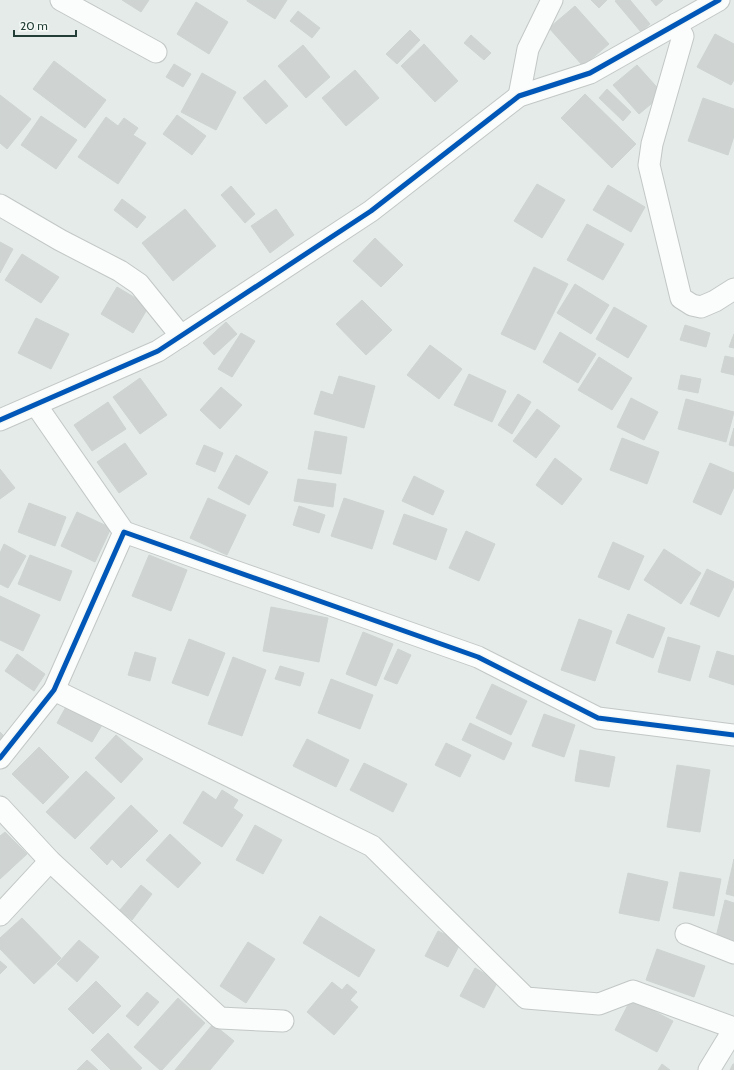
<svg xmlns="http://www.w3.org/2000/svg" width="734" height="1070" font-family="Cabin,sans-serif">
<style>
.building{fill:#cfd4d2;stroke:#ced4d1}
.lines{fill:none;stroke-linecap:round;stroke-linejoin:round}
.minor-casing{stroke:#c2c8c5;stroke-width:23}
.minor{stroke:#fbfcfc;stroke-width:21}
.cycleway-casing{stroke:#f4f9f6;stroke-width:8}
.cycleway{stroke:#0057b8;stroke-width:5}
</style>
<rect width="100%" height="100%" fill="#e5ebe8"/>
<!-- building -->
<g class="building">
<polygon points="122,0 149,0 141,12"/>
<polygon points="247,0 287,0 275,19 247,1"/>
<polygon points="591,0 607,0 599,8"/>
<polygon points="617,0 630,0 650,24 641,32 615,1"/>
<polygon points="651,0 663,0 656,6"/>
<polygon points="196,2 228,22 209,54 177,34"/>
<polygon points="575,6 609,44 583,66 549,28"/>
<polygon points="298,11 320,28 312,38 290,21"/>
<polygon points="410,30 420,40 397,64 386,54"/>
<polygon points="715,34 734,44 734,80 731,85 697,67"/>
<polygon points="471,35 491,53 484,60 464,43"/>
<polygon points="424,44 458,81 435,102 401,66"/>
<polygon points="303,45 330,77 306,98 278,66"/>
<polygon points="54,61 106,100 85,128 33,89"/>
<polygon points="174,64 191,74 183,87 166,77"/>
<polygon points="637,65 663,94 639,114 613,85"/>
<polygon points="355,70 379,98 346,126 322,98"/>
<polygon points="202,73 236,92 216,130 181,112"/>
<polygon points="265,80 288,106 266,124 243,98"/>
<polygon points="607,89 631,112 623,121 599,98"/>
<polygon points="585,94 636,144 612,168 561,118"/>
<polygon points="0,95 31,119 7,149 0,143"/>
<polygon points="703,98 734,109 734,136 728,155 688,141"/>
<polygon points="177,115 206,136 192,155 163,134"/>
<polygon points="41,116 77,140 56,169 21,145"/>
<polygon points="106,117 118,126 124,118 138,128 133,135 146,143 118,184 78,157"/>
<polygon points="537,184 565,200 542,238 514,221"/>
<polygon points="608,185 645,207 631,232 593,210"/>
<polygon points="231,186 255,214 245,223 221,195"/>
<polygon points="122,199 146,217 137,228 114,210"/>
<polygon points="185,209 216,246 173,281 142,243"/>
<polygon points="276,209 294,235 270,253 251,226"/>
<polygon points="587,224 624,244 603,280 567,260"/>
<polygon points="375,238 403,265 381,287 353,261"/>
<polygon points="0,242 13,249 0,273"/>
<polygon points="22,254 59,277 41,303 5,280"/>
<polygon points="534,267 568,284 535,350 501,334"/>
<polygon points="575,284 609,305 591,334 557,313"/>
<polygon points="117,287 149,306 133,333 101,314"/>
<polygon points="362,300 392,330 366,355 336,324"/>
<polygon points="614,307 647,326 628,358 596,339"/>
<polygon points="36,318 69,334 51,369 18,353"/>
<polygon points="226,322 237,334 214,355 203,343"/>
<polygon points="685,325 710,333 706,347 680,340"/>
<polygon points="560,332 596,354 578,383 543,362"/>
<polygon points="241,333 255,341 232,377 218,369"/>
<polygon points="734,334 734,348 729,347"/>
<polygon points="430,345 462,369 439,399 407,375"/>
<polygon points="725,356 734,358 734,375 721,372"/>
<polygon points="599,357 632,378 612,410 578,390"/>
<polygon points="469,374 506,391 492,422 454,405"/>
<polygon points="681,375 701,379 698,393 678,389"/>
<polygon points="339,376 375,386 364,428 314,414 321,391 333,395"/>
<polygon points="140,378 167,415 140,434 113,397"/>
<polygon points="221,387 242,405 220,429 200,410"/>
<polygon points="518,394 531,402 512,434 498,425"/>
<polygon points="631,398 658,412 644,440 617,427"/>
<polygon points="686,399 734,412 726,442 678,429"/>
<polygon points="108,402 126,429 92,451 74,425"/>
<polygon points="537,409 560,426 536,458 513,441"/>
<polygon points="734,428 734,446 729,445"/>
<polygon points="315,431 347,437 341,474 308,469"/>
<polygon points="622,438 659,452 647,484 610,470"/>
<polygon points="125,443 147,474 119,493 97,462"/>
<polygon points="204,445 223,453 215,472 196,464"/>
<polygon points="236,455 268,472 249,505 218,488"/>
<polygon points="555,458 582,479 562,505 536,485"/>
<polygon points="710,463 734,473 734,487 721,515 693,502"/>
<polygon points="0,469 15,488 0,499"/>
<polygon points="414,476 444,491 433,515 402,501"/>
<polygon points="298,479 336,484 333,507 294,501"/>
<polygon points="208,498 246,515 227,555 190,538"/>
<polygon points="344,498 384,511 372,549 331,536"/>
<polygon points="29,503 66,517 55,546 18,532"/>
<polygon points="299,506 325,515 319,533 293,525"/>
<polygon points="77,512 111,528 95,562 61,546"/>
<polygon points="404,514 447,529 436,560 393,544"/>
<polygon points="466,531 495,544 479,581 449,568"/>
<polygon points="613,542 644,556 629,590 598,577"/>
<polygon points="4,544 26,556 8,588 0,584 0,553"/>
<polygon points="664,549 701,573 681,604 644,580"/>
<polygon points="30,555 72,571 60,601 18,584"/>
<polygon points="149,555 187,570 171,611 132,596"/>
<polygon points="707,569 734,582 734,586 719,617 690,604"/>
<polygon points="0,596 40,615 23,651 0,640"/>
<polygon points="271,607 328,618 319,662 263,651"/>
<polygon points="628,614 665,628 653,658 616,643"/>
<polygon points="579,619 612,631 595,681 561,670"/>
<polygon points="363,632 393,644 376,686 346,674"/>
<polygon points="668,637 700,646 690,681 658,672"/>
<polygon points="189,639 225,653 208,696 172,683"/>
<polygon points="398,649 411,655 397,684 384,679"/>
<polygon points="717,651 734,656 734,685 709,677"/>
<polygon points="135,652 156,658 150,681 128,675"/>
<polygon points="17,654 45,674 34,691 5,671"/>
<polygon points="233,657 266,670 242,736 208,724"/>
<polygon points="280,666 304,673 300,686 275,679"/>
<polygon points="331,679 373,695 360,729 318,713"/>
<polygon points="492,684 527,701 511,735 476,718"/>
<polygon points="67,705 102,725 92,742 57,723"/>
<polygon points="544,714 575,725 564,757 532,746"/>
<polygon points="470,723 512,743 504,760 462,740"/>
<polygon points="0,732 10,742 0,753"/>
<polygon points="116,735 143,759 121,783 95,758"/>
<polygon points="307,739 349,760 336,787 293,766"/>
<polygon points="446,743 471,755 460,777 435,765"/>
<polygon points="39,747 69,777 43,804 12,774"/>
<polygon points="580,750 615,757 609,787 575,781"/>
<polygon points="364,763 407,784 393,812 350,790"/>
<polygon points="677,765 710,770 700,832 667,827"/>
<polygon points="86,771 115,798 75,839 46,812"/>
<polygon points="222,790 238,800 233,808 243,815 222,847 183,823 203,791 216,800"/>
<polygon points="131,805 158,831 121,868 112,859 107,865 90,848"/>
<polygon points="255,825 282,840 263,874 236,860"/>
<polygon points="5,832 27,854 0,879 0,836"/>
<polygon points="170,834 201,863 178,888 146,860"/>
<polygon points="734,859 734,896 726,894"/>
<polygon points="680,872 721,879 714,916 673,908"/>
<polygon points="628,873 668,882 659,921 619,913"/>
<polygon points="141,885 152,894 132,920 120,910"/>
<polygon points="725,900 734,903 734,941 716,937"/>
<polygon points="320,916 375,950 359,977 303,943"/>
<polygon points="22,918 61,958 34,984 0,949 0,938"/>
<polygon points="438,931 461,942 448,967 425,956"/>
<polygon points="79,940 99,957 77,982 57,964"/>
<polygon points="248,942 275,959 246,1003 220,986"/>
<polygon points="657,949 705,966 694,997 646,980"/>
<polygon points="0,961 7,967 0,974"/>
<polygon points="475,968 498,981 484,1008 460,996"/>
<polygon points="96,981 121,1006 93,1034 68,1009"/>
<polygon points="332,982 342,990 347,984 357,992 350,1000 358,1007 334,1035 307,1012"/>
<polygon points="147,992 159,1002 138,1026 126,1016"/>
<polygon points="178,998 205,1023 162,1070 160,1070 134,1047"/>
<polygon points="631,999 673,1021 657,1052 615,1030"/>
<polygon points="213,1024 234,1041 210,1070 175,1070"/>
<polygon points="108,1033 142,1068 140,1070 111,1070 91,1050"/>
<polygon points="87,1060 98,1070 77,1070"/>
<polygon points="662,1064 670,1070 658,1070"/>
<polygon points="733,1064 734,1064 734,1070 730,1070"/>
</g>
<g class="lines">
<defs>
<g id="minor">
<polyline points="61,0 156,52"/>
<polyline points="676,24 683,36 652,144 649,165 681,298 692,305 701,307 715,301 734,289"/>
<polyline points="519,96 528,49 552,0"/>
<polyline points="0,205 60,240 120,271 139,284 181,336"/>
<polyline points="36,405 124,532"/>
<polyline points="0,420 158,351 371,211 519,96 590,73 719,0"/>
<polyline points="54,690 372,846 526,998 599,1004 633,991 734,1028"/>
<polyline points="0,758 54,690 124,532 478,657 598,718 734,735"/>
<polyline points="0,807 50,861 220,1018 283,1021"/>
<polyline points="0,915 50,861"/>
<polyline points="686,934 734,953"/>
<polyline points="709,1070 734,1029"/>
</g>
</defs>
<!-- minor casing -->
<use href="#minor" class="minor-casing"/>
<!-- minor -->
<use href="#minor" class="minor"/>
<defs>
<g id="cycleway">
<polyline points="0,420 158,351 371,211 519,96 590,73 719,0"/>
<polyline points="0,758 54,690 124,532 478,657 598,718 734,735"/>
</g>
</defs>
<!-- cycleway casing -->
<use href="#cycleway" class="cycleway-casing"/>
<!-- cycleway -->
<use href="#cycleway" class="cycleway"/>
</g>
<!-- scale -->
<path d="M14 30v6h62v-6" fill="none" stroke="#233e36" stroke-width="2"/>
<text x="20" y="30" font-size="12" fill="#233e36" stroke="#f4f9f6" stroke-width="3" paint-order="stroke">20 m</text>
</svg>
